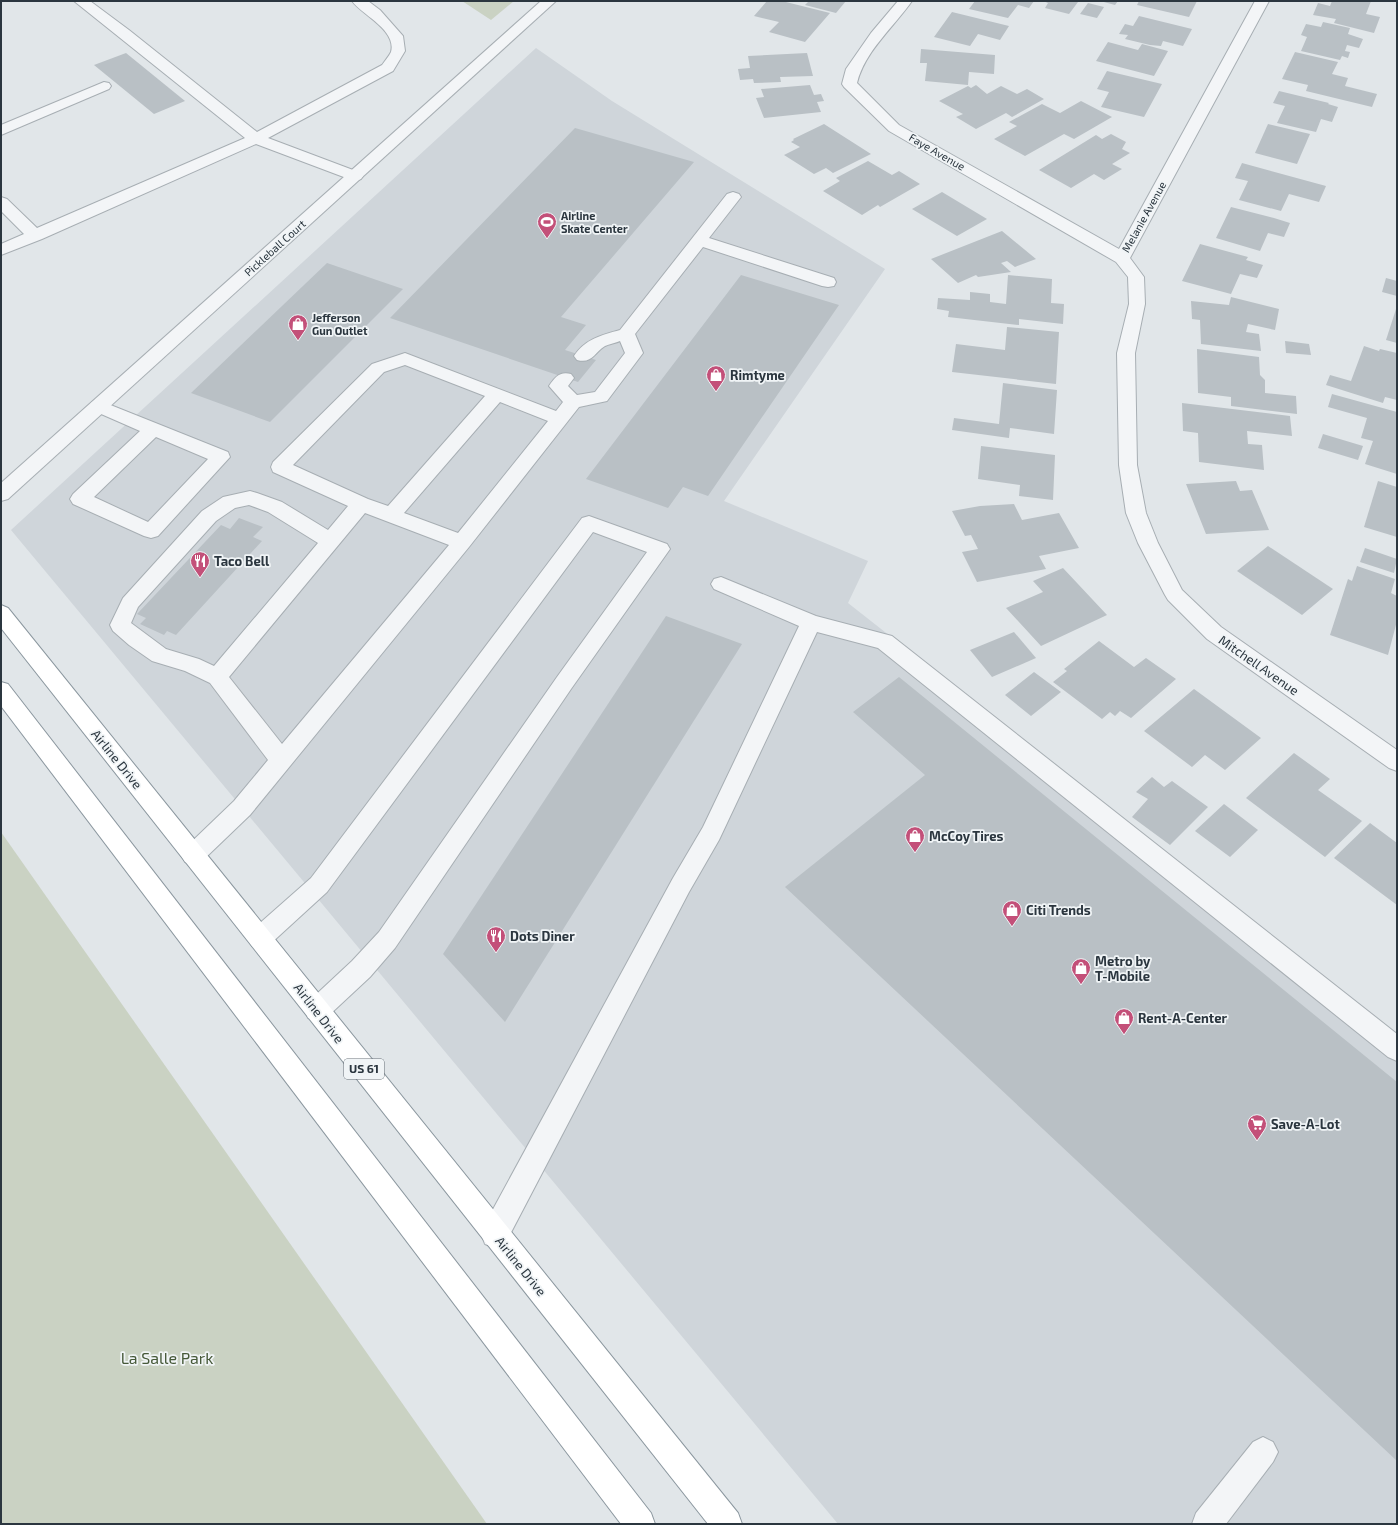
<svg xmlns="http://www.w3.org/2000/svg" width="1398" height="1525" font-family="'Exo 2',sans-serif">
<style>
.built{fill:#cfd5da}
.green{fill:#cad2c3}
.building{fill:#b9c0c5}
.lines{fill:none;stroke-linecap:round;stroke-linejoin:round}
.service-casing{stroke:#a7aeb3;stroke-width:2}
.minor-casing{stroke:#a7aeb3;stroke-width:2}
.trunk-casing{stroke:#8a969e;stroke-width:2}
.service{fill:#f3f5f7;fill-rule:evenodd}
.minor{fill:#f3f5f7;fill-rule:evenodd}
.trunk{fill:#fff;fill-rule:evenodd}
.labels{text-anchor:middle;stroke-width:3.5;stroke-linejoin:round;paint-order:stroke}
.far-street-label{font-size:11px;fill:#2b363f;stroke:#f0f4f6}
.far-poi-label{font-size:11px;font-weight:bold;fill:#2b363f;stroke:#f0f4f6;text-anchor:start}
.shield{fill:#f0f4f6;stroke:#666f76;stroke-width:1}
.shield-label{font-size:12px;font-weight:bold;fill:#2b363f}
.poi-label{font-size:13px;font-weight:bold;fill:#2b363f;stroke:#f0f4f6;text-anchor:start}
.street-label{font-size:13px;fill:#2b363f;stroke:#f0f4f6}
.near-park-label{font-size:16px;fill:#465939;stroke:#f0f4f6}
</style>
<rect width="100%" height="100%" fill="#e1e6e9"/>
<!-- built -->
<polygon class="built" points="536,48 612,101 885,269 724,501 868,561 848,603 1397,1034 1397,1524 838,1524 11,530"/>
<!-- green -->
<g class="green">
<polygon points="462,1 514,1 491,20"/>
<polygon points="1,832 487,1524 1,1524"/>
</g>
<!-- building -->
<g class="building">
<polygon points="767,1 782,1 830,13 805,42 769,32 779,22 754,16"/>
<polygon points="809,1 846,1 836,13 805,5"/>
<polygon points="975,1 1034,1 1029,8 1018,5 1008,18 969,9"/>
<polygon points="1043,1 1074,1 1078,2 1069,14 1045,8 1048,3"/>
<polygon points="1100,1 1118,1 1115,5"/>
<polygon points="1139,1 1197,1 1189,17 1137,5"/>
<polygon points="1332,1 1371,1 1366,14 1380,17 1374,33 1334,23 1336,19 1313,15 1318,3 1330,6"/>
<polygon points="1088,3 1104,7 1097,18 1080,14"/>
<polygon points="952,12 1009,26 1000,40 978,34 970,46 934,37"/>
<polygon points="1139,16 1192,29 1183,46 1163,41 1161,46 1150,45 1125,39 1128,35 1119,34 1125,24 1133,26"/>
<polygon points="1323,22 1350,28 1348,34 1363,39 1359,48 1347,45 1345,51 1350,52 1348,58 1342,56 1340,60 1301,51 1307,37 1301,35 1306,24 1321,27"/>
<polygon points="1108,42 1138,50 1142,44 1168,51 1154,76 1096,61"/>
<polygon points="921,49 995,55 994,74 969,72 968,85 925,81 927,63 920,63"/>
<polygon points="1295,52 1338,62 1332,74 1348,78 1345,86 1377,94 1372,107 1306,91 1308,85 1282,79"/>
<polygon points="126,53 185,101 154,114 94,65"/>
<polygon points="807,53 813,76 780,77 781,82 754,83 753,79 740,80 738,69 750,68 748,56"/>
<polygon points="1107,71 1162,84 1144,117 1101,107 1109,92 1097,89"/>
<polygon points="810,85 814,95 821,94 824,101 817,102 821,112 764,118 756,98 764,97 761,89"/>
<polygon points="976,85 987,94 1001,86 1017,94 1027,89 1044,99 1012,117 1006,113 976,129 956,117 963,114 939,101 968,86 971,88"/>
<polygon points="1279,91 1329,103 1328,104 1338,107 1332,122 1321,119 1316,132 1277,123 1285,106 1273,103"/>
<polygon points="1081,101 1112,117 1074,139 1064,134 1025,156 994,139 1017,126 1009,122 1042,104 1060,113"/>
<polygon points="824,124 871,154 833,173 826,168 814,174 784,155 800,147 791,142 794,140 793,139"/>
<polygon points="1268,124 1310,134 1297,164 1255,153"/>
<polygon points="575,128 694,162 561,317 586,325 565,350 596,360 578,382 390,318"/>
<polygon points="1111,134 1126,142 1122,149 1130,153 1112,164 1122,169 1104,180 1094,174 1071,188 1039,170 1096,135 1102,139"/>
<polygon points="868,161 892,175 899,171 920,184 880,207 878,205 862,215 823,191 840,181 836,178"/>
<polygon points="1242,163 1326,186 1319,202 1289,194 1281,211 1239,200 1248,181 1235,178"/>
<polygon points="942,192 987,219 957,236 912,209"/>
<polygon points="1231,207 1274,218 1290,223 1284,237 1268,233 1260,251 1216,238"/>
<polygon points="1002,231 1036,259 1015,267 1007,261 1001,263 1011,272 978,277 976,275 958,283 931,259"/>
<polygon points="1200,244 1248,257 1246,260 1263,265 1257,278 1240,274 1231,294 1182,281"/>
<polygon points="327,263 403,289 270,422 191,393"/>
<polygon points="741,275 839,305 708,496 683,487 668,508 586,479"/>
<polygon points="1008,275 1052,279 1051,303 1064,304 1063,324 1019,319 1019,325 948,317 949,311 937,309 938,298 970,300 970,292 990,294 990,302 1006,304"/>
<polygon points="1386,278 1397,281 1397,296 1382,292"/>
<polygon points="1231,297 1279,309 1275,330 1248,324 1246,332 1259,334 1261,351 1201,344 1200,320 1192,319 1191,301 1229,305"/>
<polygon points="1397,306 1397,343 1386,340"/>
<polygon points="1007,327 1059,332 1056,384 952,372 956,344 1005,350"/>
<polygon points="1285,341 1309,344 1311,355 1286,353"/>
<polygon points="1364,346 1379,351 1380,349 1397,353 1397,400 1385,397 1383,403 1326,385 1330,375 1351,381"/>
<polygon points="1197,349 1259,357 1260,375 1265,380 1265,393 1296,396 1297,414 1231,406 1231,397 1198,393"/>
<polygon points="1003,383 1057,390 1054,434 1010,428 1009,438 952,430 954,418 999,424"/>
<polygon points="1332,394 1397,412 1397,474 1365,464 1373,441 1361,438 1367,418 1328,407"/>
<polygon points="1182,403 1290,416 1292,436 1247,431 1248,444 1262,445 1264,470 1199,462 1198,433 1183,431"/>
<polygon points="1323,434 1363,446 1358,460 1318,448"/>
<polygon points="981,446 1055,455 1053,500 1019,496 1020,485 978,479"/>
<polygon points="1236,481 1240,491 1252,490 1269,530 1206,534 1186,484"/>
<polygon points="1378,481 1397,487 1397,537 1364,527"/>
<polygon points="1014,504 1022,520 1059,513 1079,548 1039,556 1046,569 977,582 962,552 978,549 971,535 965,536 952,511 980,506"/>
<polygon points="239,518 263,527 253,537 262,541 176,635 167,631 164,635 140,624 146,618 137,614 221,525 230,529"/>
<polygon points="1268,546 1333,589 1302,615 1237,571"/>
<polygon points="1365,548 1397,559 1394,573 1360,562"/>
<polygon points="1357,566 1395,579 1391,593 1397,596 1397,621 1388,655 1330,635 1348,579 1352,581"/>
<polygon points="1063,568 1107,615 1041,646 1006,608 1043,592 1033,581"/>
<polygon points="666,616 742,644 505,1022 443,954"/>
<polygon points="1014,632 1036,658 992,677 970,650"/>
<polygon points="1099,641 1134,667 1146,658 1176,679 1131,718 1120,711 1115,716 1110,712 1102,719 1053,682 1067,671 1064,669"/>
<polygon points="1034,672 1061,692 1031,716 1005,695"/>
<polygon points="899,677 1397,1082 1397,1461 785,887 925,775 853,712"/>
<polygon points="1194,689 1261,738 1225,770 1205,755 1192,767 1144,731"/>
<polygon points="1294,753 1330,779 1318,790 1362,821 1325,857 1246,798"/>
<polygon points="1152,777 1164,787 1172,781 1208,807 1170,845 1132,817 1148,799 1136,792"/>
<polygon points="1224,804 1258,830 1230,857 1195,831"/>
<polygon points="1370,823 1397,843 1397,905 1334,858"/>
</g>
<g class="lines">
<defs>
<g id="service">
<path d="M74,1H90L129,30L257,132L382,65C385,61 389,56 391,52C397,30 362,15 352,1H368L380,10L403,36L405,51L393,71L268,138L361,173L363,176L361,179L355,181L349,179L256,144L42,239L1,255V244L24,234L1,211V197L7,199L37,228L245,138Z"/>
<polygon points="104,82 109,83 111,86 109,89 1,135 1,125"/>
<path d="M733,192L739,194L741,197L709,238L834,278L836,282L834,286L828,287L822,286L703,247L635,334L643,353L607,401L579,407L469,547L250,815L201,862L193,865L185,862L181,855L185,848L234,801L268,760L210,683L185,671L152,661L129,645L113,631L110,625L123,598L202,511L223,497L250,491L257,493L282,502L328,530L348,506L273,472L271,467L273,462L372,364L405,353L556,411L563,402L549,386C555,377 560,371 571,374L574,378L568,386L577,395L595,392L625,353L620,341C616,343 609,344 605,346C594,353 592,364 577,360L574,356C585,339 602,335 620,330L727,194ZM405,365L485,396L388,506L368,499L293,465L384,372ZM500,402L548,421L458,533L404,513ZM249,505L268,512L318,543L214,666L199,659L166,649L131,623L138,607L216,521L235,508ZM365,513L449,545L282,744L229,677Z"/>
<path d="M98,400L228,452L230,457L158,536L151,538L144,536L73,504L70,499L73,494L140,431L92,410L89,406L92,402ZM156,437L208,459L148,522L94,497Z"/>
<polygon points="589,516 667,544 670,549 571,689 395,948 370,977 326,1018 317,1021 308,1018 305,1010 308,1002 352,961 379,932 557,677 647,552 593,532 327,892 268,946 260,949 252,946 248,938 252,930 311,878 582,518"/>
<polygon points="721,577 816,616 892,636 1397,1034 1397,1061 1388,1057 878,648 817,632 719,840 689,892 505,1244 495,1248 485,1244 481,1234 485,1224 673,878 703,827 799,626 714,589 711,584 714,579"/>
<polygon points="1263,1437 1273,1442 1278,1452 1273,1462 1226,1524 1192,1524 1196,1513 1253,1442"/>
</g>
<g id="minor">
<polygon points="541,1 556,1 8,499 1,501 1,483"/>
<path d="M898,1H912C893,28 865,51 857,83L899,125L1119,249L1255,1H1269L1130,258L1144,277L1145,304L1135,353L1137,465L1146,513L1158,543L1182,590L1221,627L1397,750V771L1389,768L1207,639L1168,600L1165,595L1138,543L1126,513L1119,465L1117,353L1129,304L1128,277L1116,262L889,131L844,87L842,84L846,69L871,33Z"/>
</g>
<g id="trunk">
<polygon points="1,605 8,608 738,1513 742,1524 708,1524 1,628"/>
<polygon points="1,682 8,684 651,1513 655,1524 621,1524 1,706"/>
</g>
</defs>
<!-- service casing -->
<use href="#service" class="service-casing"/>
<!-- minor casing -->
<use href="#minor" class="minor-casing"/>
<!-- trunk casing -->
<use href="#trunk" class="trunk-casing"/>
<!-- service -->
<use href="#service" class="service"/>
<!-- minor -->
<use href="#minor" class="minor"/>
<!-- trunk -->
<use href="#trunk" class="trunk"/>
</g>
<!-- icons -->
<defs>
<symbol id="stadium-pin" viewBox="-11 -11 22 30"><path d="M0 17L-7.5 6A9.5 9.5 0 1 1 7.5 6Z" fill="#c35079" stroke="#f0f4f6"/><path d="M0-5a6.5 5 0 1 0 0 10a6.5 5 0 1 0 0-10ZM-3.5-1.8h7v3.6h-7Z" fill="#fff"/></symbol>
<symbol id="shop-pin" viewBox="-11 -11 22 30"><path d="M0 17L-7.5 6A9.5 9.5 0 1 1 7.5 6Z" fill="#c35079" stroke="#f0f4f6"/><path d="M-5-2.5h2.3a2.7 3.5 0 0 1 5.4 0H5L5.5 6h-11ZM-1.5-2.5h3a1.5 2.3 0 0 0-3 0Z" fill="#fff"/></symbol>
<symbol id="restaurant-pin" viewBox="-11 -11 22 30"><path d="M0 17L-7.5 6A9.5 9.5 0 1 1 7.5 6Z" fill="#c35079" stroke="#f0f4f6"/><path d="M-5-6h1v4h1v-4h1v4h1v-4h1v5L-1.5 .5V6h-2V.5L-5-1ZM5-6V6H3V1.5H1.5Q1.5-4 5-6Z" fill="#fff"/></symbol>
<symbol id="supermarket-pin" viewBox="-11 -11 22 30"><path d="M0 17L-7.5 6A9.5 9.5 0 1 1 7.5 6Z" fill="#c35079" stroke="#f0f4f6"/><path d="M-6-5.5h2.5l.6 2H6L4.5 2H-2.5L-4.4-4H-6ZM-1.5 3.2a1.3 1.3 0 1 0 .1 0ZM3 3.2a1.3 1.3 0 1 0 .1 0Z" fill="#fff"/></symbol>
</defs>
<g fill-rule="evenodd">
<use href="#stadium-pin" x="536" y="211" width="22" height="30"/>
<use href="#shop-pin" x="287" y="313" width="22" height="30"/>
<use href="#shop-pin" x="705" y="364" width="22" height="30"/>
<use href="#restaurant-pin" x="189" y="550" width="22" height="30"/>
<use href="#shop-pin" x="904" y="825" width="22" height="30"/>
<use href="#shop-pin" x="1001" y="899" width="22" height="30"/>
<use href="#restaurant-pin" x="485" y="925" width="22" height="30"/>
<use href="#shop-pin" x="1070" y="957" width="22" height="30"/>
<use href="#shop-pin" x="1113" y="1007" width="22" height="30"/>
<use href="#supermarket-pin" x="1246" y="1113" width="22" height="30"/>
</g>
<g class="labels">
<!-- far-street labels -->
<g class="far-street-label">
<text transform="translate(937 152) rotate(30)" y="4">Faye Avenue</text>
<text transform="translate(1144 217) rotate(-61)" y="4">Melanie Avenue</text>
<text transform="translate(275 248) rotate(-42)" y="4">Pickleball Court</text>
</g>
<!-- far-poi labels -->
<g class="far-poi-label">
<text x="561" y="220">Airline<tspan x="561" dy="13">Skate Center</tspan></text>
<text x="312" y="322">Jefferson<tspan x="312" dy="13">Gun Outlet</tspan></text>
</g>
<!-- shield labels -->
<rect class="shield" x="344" y="1059" width="40" height="20" rx="3"/>
<g class="shield-label">
<text x="364" y="1073">US 61</text>
</g>
<!-- poi labels -->
<g class="poi-label">
<text x="730" y="380">Rimtyme</text>
<text x="214" y="566">Taco Bell</text>
<text x="929" y="841">McCoy Tires</text>
<text x="1026" y="915">Citi Trends</text>
<text x="510" y="941">Dots Diner</text>
<text x="1095" y="966">Metro by<tspan x="1095" dy="15">T-Mobile</tspan></text>
<text x="1138" y="1023">Rent-A-Center</text>
<text x="1271" y="1129">Save-A-Lot</text>
</g>
<!-- street labels -->
<g class="street-label">
<text transform="translate(1259 665) rotate(35)" y="5">Mitchell Avenue</text>
<text transform="translate(117 759) rotate(51)" y="5">Airline Drive</text>
<text transform="translate(319 1013) rotate(52)" y="5">Airline Drive</text>
<text transform="translate(521 1266) rotate(51)" y="5">Airline Drive</text>
</g>
<!-- near-park labels -->
<g class="near-park-label">
<text x="167" y="1364">La Salle Park</text>
</g>
</g>
<!-- border -->
<rect width="1398" height="1525" fill="none" stroke="#2b363f" stroke-width="4"/>
</svg>
